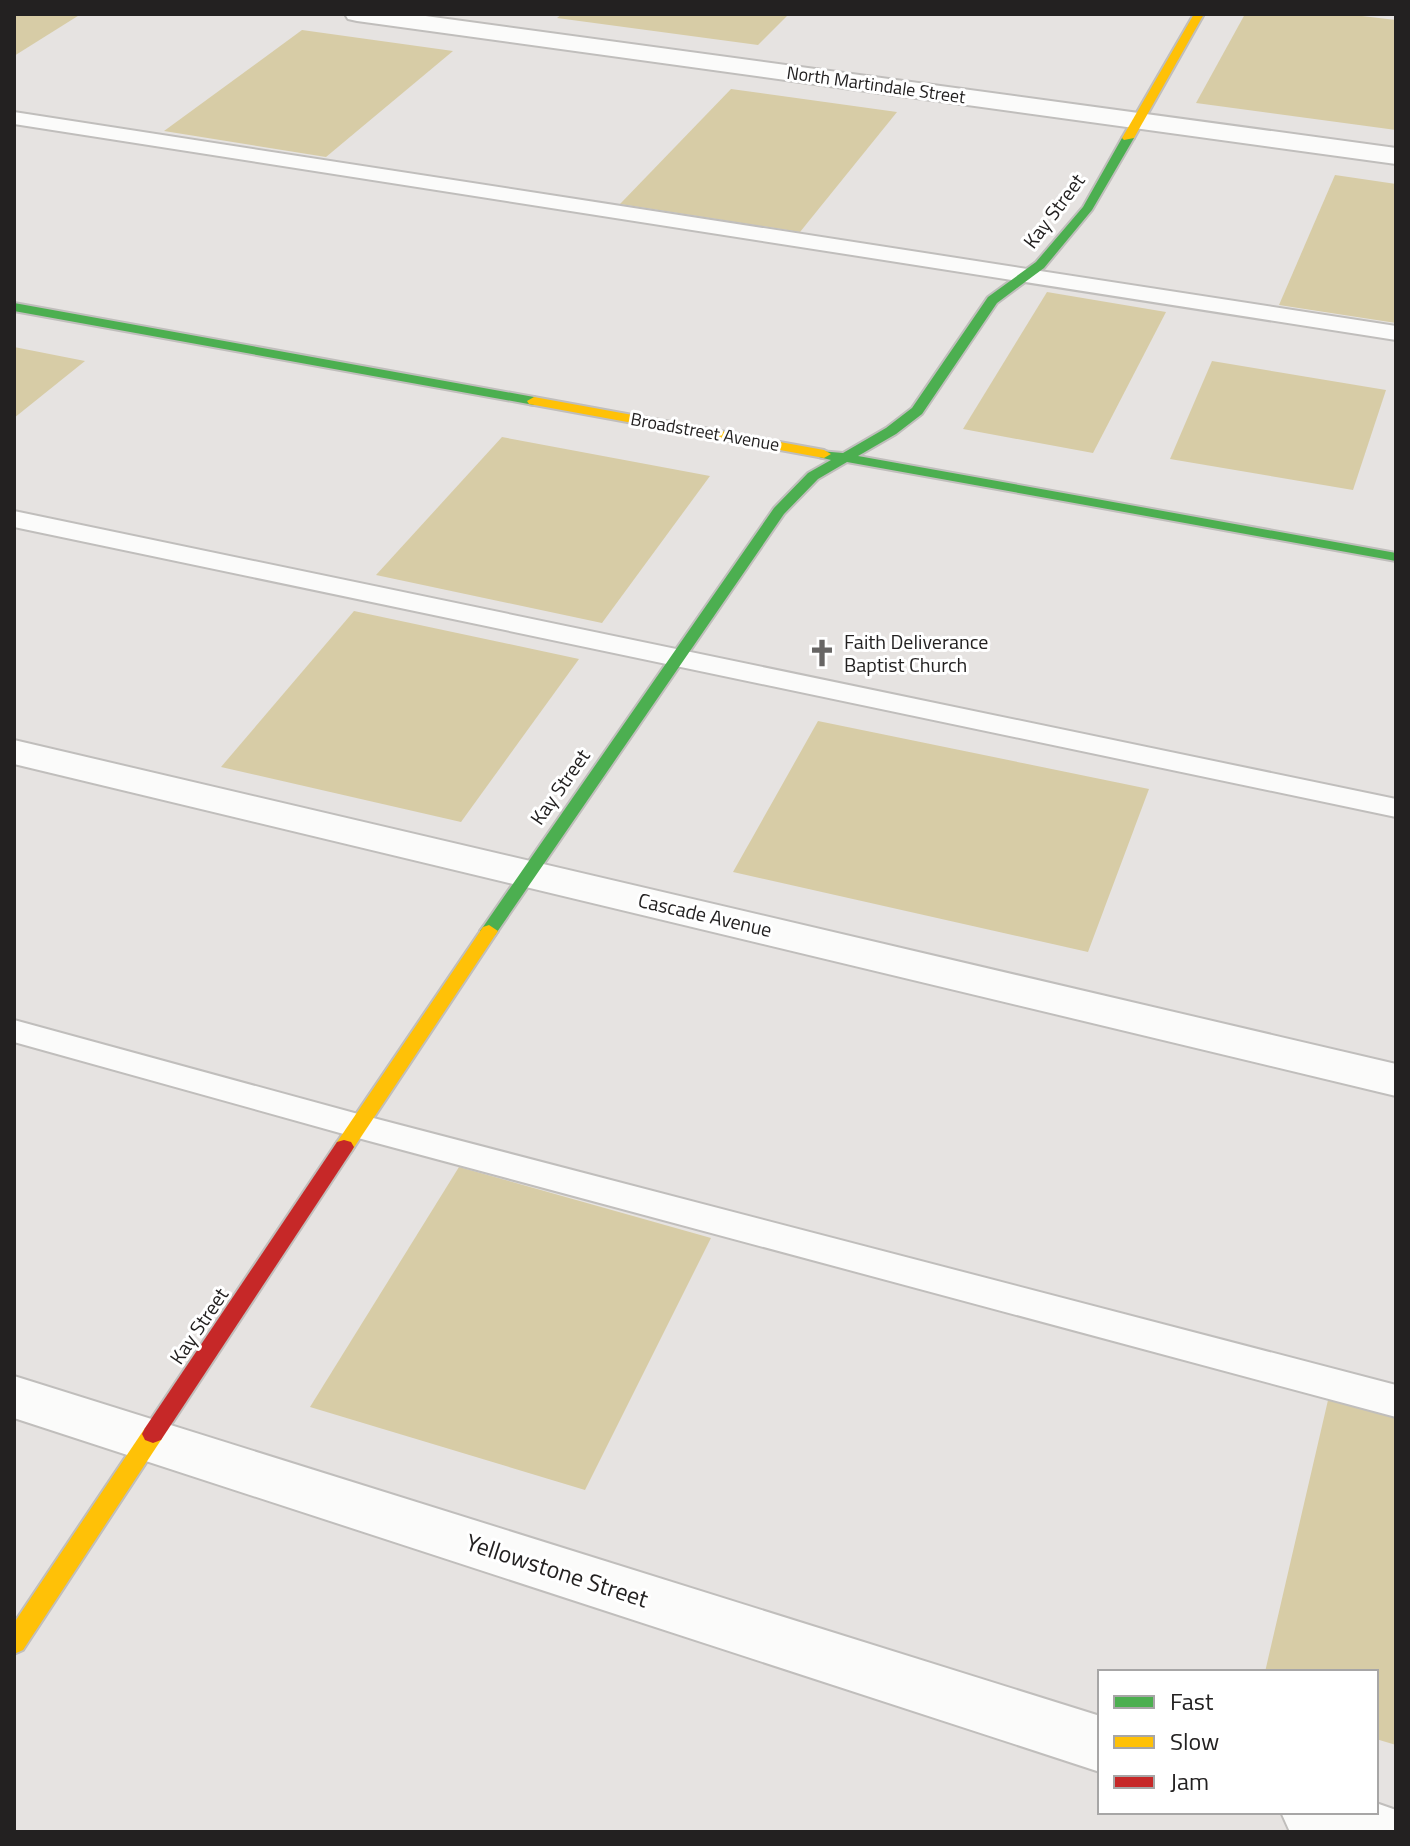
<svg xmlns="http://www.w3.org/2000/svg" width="1410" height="1846" font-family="'Titillium Web',sans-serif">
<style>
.green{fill:#d7cca6}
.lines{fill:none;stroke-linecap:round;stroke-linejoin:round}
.lane-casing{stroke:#c0bebc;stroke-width:4}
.street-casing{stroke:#c0bebc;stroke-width:4}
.fast-casing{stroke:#c0bebc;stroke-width:4}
.slow-casing{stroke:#c0bebc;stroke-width:4}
.jam-casing{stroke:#c0bebc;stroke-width:4}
.lane{fill:#fbfbfa;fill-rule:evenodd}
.street{fill:#fbfbfa;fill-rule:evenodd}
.fast{fill:#4caf50;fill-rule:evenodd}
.slow{fill:#ffc107;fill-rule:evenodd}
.jam{fill:#c62828;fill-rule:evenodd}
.labels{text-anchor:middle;stroke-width:6;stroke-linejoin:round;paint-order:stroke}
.far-street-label{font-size:18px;fill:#232121;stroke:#fff}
.street-label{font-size:20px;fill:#232121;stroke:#fff}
.poi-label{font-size:20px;fill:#232121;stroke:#fff;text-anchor:start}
.near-street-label{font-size:24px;fill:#232121;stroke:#fff}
</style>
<rect width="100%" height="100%" fill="#e6e3e1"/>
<!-- green -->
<g class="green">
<polygon points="14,14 81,14 14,56"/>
<polygon points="562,14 789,14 758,45 557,18"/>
<polygon points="1245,14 1345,14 1396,20 1396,130 1196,103"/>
<polygon points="302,30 453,51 326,157 164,131"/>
<polygon points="731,89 897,112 800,232 620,204"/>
<polygon points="1335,175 1396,184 1396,323 1279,305"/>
<polygon points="1047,292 1166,312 1093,453 963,429"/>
<polygon points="14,347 85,361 14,418"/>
<polygon points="1212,361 1386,390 1353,490 1170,459"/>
<polygon points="502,437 710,476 602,623 376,575"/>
<polygon points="354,611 579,659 461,822 221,767"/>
<polygon points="818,721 1149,789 1088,952 733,872"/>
<polygon points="459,1167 711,1238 585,1490 310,1407"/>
<polygon points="1335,1370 1396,1387 1396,1745 1376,1739 1376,1672 1265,1672"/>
</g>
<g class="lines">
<defs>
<g id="lane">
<polygon points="14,112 1396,326 1396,340 14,124"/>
<polygon points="14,511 1396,799 1396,817 14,527"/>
<polygon points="14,1020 358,1114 1396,1385 1396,1417 358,1138 14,1042"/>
</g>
<g id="street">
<polygon points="345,14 411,14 1396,148 1396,164 357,21 348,19"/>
<polygon points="14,740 1396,1064 1396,1096 14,764"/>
<polygon points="14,1376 1100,1716 1100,1772 14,1418"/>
<polygon points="1376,1803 1396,1810 1396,1832 1290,1832 1281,1812 1376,1812"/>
</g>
<g id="fast">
<polygon points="1128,135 1134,138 1092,210 1044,268 997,303 922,414 896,434 858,456 1396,553 1396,561 847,462 818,479 784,514 495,935 483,935 480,931 483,927 774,508 808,473 831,460 819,457 819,451 843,453 886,428 912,408 988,297 1036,262 1083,207 1122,138"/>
<polygon points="14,303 534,397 541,401 534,405 14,311"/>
</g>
<g id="slow">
<polygon points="1194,14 1204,14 1134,138 1124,140 1122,138"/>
<polygon points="534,397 824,450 831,454 824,458 529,404 527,401"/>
<polygon points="489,925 498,931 351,1152 337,1152 334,1147 337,1142 483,927"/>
<polygon points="153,1425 161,1428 164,1434 161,1440 23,1650 14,1654 14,1623 145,1428"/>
</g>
<polygon id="jam" points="344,1140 351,1142 354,1147 351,1152 161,1440 153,1443 145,1440 142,1434 145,1428 337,1142"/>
</defs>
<!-- lane casing -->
<use href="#lane" class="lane-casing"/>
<!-- street casing -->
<use href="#street" class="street-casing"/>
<!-- fast casing -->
<use href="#fast" class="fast-casing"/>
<!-- slow casing -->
<use href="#slow" class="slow-casing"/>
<!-- jam casing -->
<use href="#jam" class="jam-casing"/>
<!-- lane -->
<use href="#lane" class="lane"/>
<!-- street -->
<use href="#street" class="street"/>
<!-- fast -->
<use href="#fast" class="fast"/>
<!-- slow -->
<use href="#slow" class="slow"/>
<!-- jam -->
<use href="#jam" class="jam"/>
</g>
<!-- icons -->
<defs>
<symbol id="church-bare" viewBox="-9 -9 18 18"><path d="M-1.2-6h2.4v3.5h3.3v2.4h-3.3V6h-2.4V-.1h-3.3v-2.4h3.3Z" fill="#676564" stroke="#fff" stroke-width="2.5" paint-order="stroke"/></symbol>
</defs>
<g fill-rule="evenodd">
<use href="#church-bare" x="802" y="633" width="40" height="40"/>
</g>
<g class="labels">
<!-- far-street labels -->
<g class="far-street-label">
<text transform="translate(876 85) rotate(8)" y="6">North Martindale Street</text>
<text transform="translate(705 432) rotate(10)" y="6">Broadstreet Avenue</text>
</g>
<!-- street labels -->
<g class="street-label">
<text transform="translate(1054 211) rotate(-53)" y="7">Kay Street</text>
<text transform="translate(560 787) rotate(-55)" y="7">Kay Street</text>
<text transform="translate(705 915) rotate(13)" y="7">Cascade Avenue</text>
<text transform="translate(199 1326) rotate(-56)" y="7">Kay Street</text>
</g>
<!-- poi labels -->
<g class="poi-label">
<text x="844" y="649">Faith Deliverance<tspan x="844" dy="23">Baptist Church</tspan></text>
</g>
<!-- near-street labels -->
<g class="near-street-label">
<text transform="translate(557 1571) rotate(18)" y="8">Yellowstone Street</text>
</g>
</g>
<!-- border -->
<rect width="1410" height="1846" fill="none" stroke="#232121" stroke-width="32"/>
<!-- legend -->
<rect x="1098" y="1670" width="280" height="144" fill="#ffffff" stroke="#a7a6a6" stroke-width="2"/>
<rect x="1114" y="1696" width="40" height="12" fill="#4caf50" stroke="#a7a6a6" stroke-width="2"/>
<text x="1170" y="1710" font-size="24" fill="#232121">Fast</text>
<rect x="1114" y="1736" width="40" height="12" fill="#ffc107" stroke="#a7a6a6" stroke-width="2"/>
<text x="1170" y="1750" font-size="24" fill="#232121">Slow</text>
<rect x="1114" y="1776" width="40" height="12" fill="#c62828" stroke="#a7a6a6" stroke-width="2"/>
<text x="1170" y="1790" font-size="24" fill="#232121">Jam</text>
</svg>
